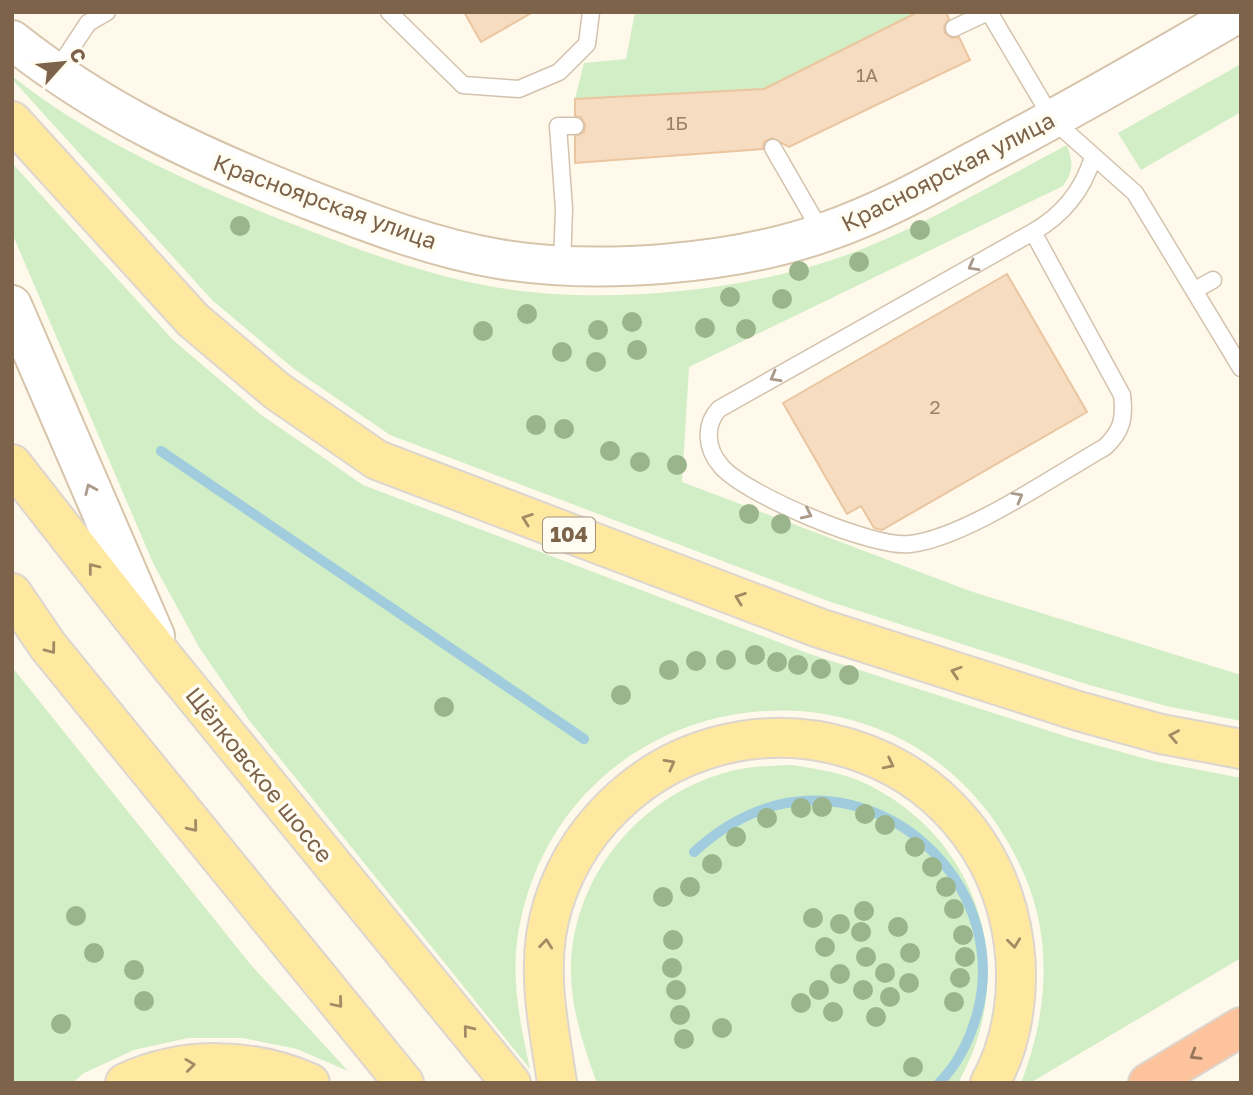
<svg xmlns="http://www.w3.org/2000/svg" width="1253" height="1095" font-family="'Golos Text',sans-serif">
<style>
.green{fill:#d1eec6}
.lines{fill:none;stroke-linecap:round;stroke-linejoin:round}
.stream{stroke:#a1ccdd;stroke-width:10}
.building{fill:#f6dcc0;stroke:#eac59f;stroke-width:2}
.lane-casing{stroke:#d3c3ae;stroke-width:19}
.secondary-casing{stroke:#d6c4ab;stroke-width:42}
.primary-casing{stroke:#ddd6d0;stroke-width:42}
.highway-casing{stroke:#ddd6d0;stroke-width:42}
.lane{stroke:#fff;stroke-width:16}
.secondary{stroke:#fff;stroke-width:38}
.primary{stroke:#ffe8a0;stroke-width:38}
.highway{stroke:#fcc39d;stroke-width:38}
.tree{fill:#9ab58b}
.oneway{stroke:#aa9a89}
.oneway2{stroke:#a38b64}
.oneway3{stroke:#96765b}
.labels{text-anchor:middle;stroke-width:7;stroke-linejoin:round;paint-order:stroke}
.number-label{font-size:19px;fill:#9a8168}
.shield{fill:#fffcf2;stroke:#a3917c;stroke-width:2}
.shield-label{font-size:21px;font-weight:bold;fill:#7c634a}
.street-label{font-size:23px;fill:#7c634a;stroke:#fffcf2}
</style>
<rect width="100%" height="100%" fill="#fef9ea"/>
<!-- green -->
<g class="green">
<polygon points="635,12 918,12 764,89 575,99 584,63 626,59"/>
<polygon points="1241,64 1241,112 1141,170 1118,133"/>
<path d="M12,76C93,140 187,182 282,220C351,247 421,274 494,287C599,305 731,293 832,260C914,233 990,185 1067,145C1073,162 1074,171 1063,186L689,367L682,482L970,591L1241,675V721L1166,706L1086,684L828,601L390,435L294,369L212,300L12,79Z"/>
<path d="M12,163L173,340L260,414L363,485L810,654L1071,738L1154,761L1241,778V958L1030,1083H1021C1049,1011 1054,934 1019,863C908,630 567,674 519,928C510,976 520,1023 530,1069L249,720L199,647L153,563L12,233Z"/>
<polygon points="12,667 251,965 348,1071 297,1049 243,1038 188,1038 134,1050 84,1073 72,1083 12,1083"/>
<path d="M793,765C816,769 839,772 860,781C979,834 1022,971 958,1083H597C584,1048 572,1012 571,975C569,881 637,798 724,773C746,766 770,766 793,765Z"/>
</g>
<g class="lines">
<!-- stream -->
<g class="stream">
<polyline points="161,451 584,739"/>
<path d="M694,852C718,830 746,813 777,805C899,776 1010,895 977,1014C970,1039 958,1064 939,1083"/>
</g>
</g>
<!-- building -->
<g class="building">
<polygon points="464,12 533,12 481,42"/>
<polygon points="918,12 946,12 949,19 944,26 945,33 952,38 959,37 970,60 789,147 772,138 764,142 763,149 575,163 575,136 584,132 585,125 581,117 575,116 575,99 764,89"/>
<polygon points="1007,274 1087,412 882,530 874,528 861,506 847,514 783,403"/>
</g>
<g class="lines">
<defs>
<g id="lane">
<polyline points="389,12 463,85 519,89 559,72 587,44 591,12"/>
<polyline points="989,12 1053,120 1135,193 1241,368"/>
<polyline points="954,28 988,12"/>
<polyline points="55,73 88,23 107,12"/>
<polyline points="773,148 822,233"/>
<path d="M1033,232L1122,395C1125,418 1122,431 1105,447C1054,476 965,538 910,544C874,549 744,494 721,466C706,449 704,425 719,409L1033,232C1063,215 1083,190 1093,157"/>
<polyline points="562,266 564,209 558,126 575,126"/>
<polyline points="1195,290 1213,280"/>
</g>
<g id="secondary">
<path d="M12,40C104,113 199,156 307,199C369,223 433,248 499,259C596,275 732,265 825,232C878,214 927,187 976,160C1066,113 1153,63 1240,12"/>
<polyline points="12,305 155,636"/>
</g>
<g id="primary">
<polyline points="12,121 193,320 277,391 377,460 819,628 1078,711 1161,734 1241,749"/>
<polyline points="12,464 168,663 511,1083"/>
<polyline points="12,593 48,646 404,1083"/>
<path d="M125,1083C183,1056 252,1057 310,1083"/>
<path d="M557,1083C550,1034 539,985 546,936C552,893 573,850 602,818C738,667 988,741 1014,945C1020,990 1013,1042 990,1083"/>
</g>
<polyline id="highway" points="1148,1083 1241,1027"/>
</defs>
<!-- lane casing -->
<use href="#lane" class="lane-casing"/>
<!-- secondary casing -->
<use href="#secondary" class="secondary-casing"/>
<!-- primary casing -->
<use href="#primary" class="primary-casing"/>
<!-- highway casing -->
<use href="#highway" class="highway-casing"/>
<!-- lane -->
<use href="#lane" class="lane"/>
<!-- secondary -->
<use href="#secondary" class="secondary"/>
<!-- primary -->
<use href="#primary" class="primary"/>
<!-- highway -->
<use href="#highway" class="highway"/>
</g>
<!-- trees -->
<g class="tree">
<circle cx="240" cy="226" r="10"/>
<circle cx="920" cy="230" r="10"/>
<circle cx="859" cy="262" r="10"/>
<circle cx="799" cy="271" r="10"/>
<circle cx="730" cy="297" r="10"/>
<circle cx="782" cy="299" r="10"/>
<circle cx="527" cy="314" r="10"/>
<circle cx="632" cy="322" r="10"/>
<circle cx="705" cy="328" r="10"/>
<circle cx="746" cy="329" r="10"/>
<circle cx="598" cy="330" r="10"/>
<circle cx="483" cy="331" r="10"/>
<circle cx="637" cy="350" r="10"/>
<circle cx="562" cy="352" r="10"/>
<circle cx="596" cy="362" r="10"/>
<circle cx="536" cy="425" r="10"/>
<circle cx="564" cy="429" r="10"/>
<circle cx="610" cy="451" r="10"/>
<circle cx="640" cy="462" r="10"/>
<circle cx="677" cy="465" r="10"/>
<circle cx="749" cy="514" r="10"/>
<circle cx="781" cy="524" r="10"/>
<circle cx="755" cy="655" r="10"/>
<circle cx="726" cy="660" r="10"/>
<circle cx="696" cy="661" r="10"/>
<circle cx="777" cy="662" r="10"/>
<circle cx="798" cy="665" r="10"/>
<circle cx="821" cy="669" r="10"/>
<circle cx="669" cy="670" r="10"/>
<circle cx="849" cy="675" r="10"/>
<circle cx="621" cy="695" r="10"/>
<circle cx="444" cy="707" r="10"/>
<circle cx="822" cy="807" r="10"/>
<circle cx="801" cy="808" r="10"/>
<circle cx="865" cy="814" r="10"/>
<circle cx="767" cy="818" r="10"/>
<circle cx="885" cy="825" r="10"/>
<circle cx="736" cy="837" r="10"/>
<circle cx="915" cy="847" r="10"/>
<circle cx="712" cy="864" r="10"/>
<circle cx="932" cy="867" r="10"/>
<circle cx="690" cy="887" r="10"/>
<circle cx="946" cy="887" r="10"/>
<circle cx="663" cy="897" r="10"/>
<circle cx="954" cy="909" r="10"/>
<circle cx="864" cy="911" r="10"/>
<circle cx="76" cy="916" r="10"/>
<circle cx="813" cy="918" r="10"/>
<circle cx="840" cy="924" r="10"/>
<circle cx="898" cy="927" r="10"/>
<circle cx="861" cy="932" r="10"/>
<circle cx="963" cy="935" r="10"/>
<circle cx="673" cy="940" r="10"/>
<circle cx="825" cy="947" r="10"/>
<circle cx="94" cy="953" r="10"/>
<circle cx="910" cy="953" r="10"/>
<circle cx="866" cy="957" r="10"/>
<circle cx="965" cy="957" r="10"/>
<circle cx="672" cy="968" r="10"/>
<circle cx="134" cy="970" r="10"/>
<circle cx="885" cy="973" r="10"/>
<circle cx="840" cy="974" r="10"/>
<circle cx="960" cy="978" r="10"/>
<circle cx="909" cy="983" r="10"/>
<circle cx="676" cy="990" r="10"/>
<circle cx="819" cy="990" r="10"/>
<circle cx="863" cy="990" r="10"/>
<circle cx="890" cy="997" r="10"/>
<circle cx="144" cy="1001" r="10"/>
<circle cx="954" cy="1002" r="10"/>
<circle cx="801" cy="1003" r="10"/>
<circle cx="833" cy="1012" r="10"/>
<circle cx="680" cy="1015" r="10"/>
<circle cx="876" cy="1017" r="10"/>
<circle cx="61" cy="1024" r="10"/>
<circle cx="722" cy="1028" r="10"/>
<circle cx="684" cy="1039" r="10"/>
<circle cx="913" cy="1067" r="10"/>
</g>
<!-- one-way arrows -->
<defs><path id="oneway-chevron" d="M-2-3.5L2.5 0L-2 3.5" fill="none" stroke-width="1.6" stroke-linecap="round" stroke-linejoin="round" transform="scale(1.75)"/></defs>
<g class="oneway">
<use href="#oneway-chevron" transform="translate(973 266) rotate(151)"/>
<use href="#oneway-chevron" transform="translate(775 377) rotate(151)"/>
<use href="#oneway-chevron" transform="translate(90 489) rotate(-114)"/>
<use href="#oneway-chevron" transform="translate(1018 497) rotate(-30)"/>
<use href="#oneway-chevron" transform="translate(807 514) rotate(26)"/>
</g>
<g class="oneway2">
<use href="#oneway-chevron" transform="translate(527 519) rotate(-160)"/>
<use href="#oneway-chevron" transform="translate(93 568) rotate(-128)"/>
<use href="#oneway-chevron" transform="translate(740 598) rotate(-160)"/>
<use href="#oneway-chevron" transform="translate(51 649) rotate(53)"/>
<use href="#oneway-chevron" transform="translate(956 672) rotate(-162)"/>
<use href="#oneway-chevron" transform="translate(1174 736) rotate(-169)"/>
<use href="#oneway-chevron" transform="translate(670 764) rotate(-29)"/>
<use href="#oneway-chevron" transform="translate(889 764) rotate(27)"/>
<use href="#oneway-chevron" transform="translate(193 827) rotate(51)"/>
<use href="#oneway-chevron" transform="translate(1014 943) rotate(83)"/>
<use href="#oneway-chevron" transform="translate(546 944) rotate(-84)"/>
<use href="#oneway-chevron" transform="translate(338 1003) rotate(50)"/>
<use href="#oneway-chevron" transform="translate(468 1030) rotate(-129)"/>
<use href="#oneway-chevron" transform="translate(190 1065) rotate(-7)"/>
</g>
<use class="oneway3" href="#oneway-chevron" transform="translate(1195 1055) rotate(149)"/>
<g class="labels">
<!-- number labels -->
<g class="number-label">
<text x="867" y="82">1А</text>
<text x="677" y="130">1Б</text>
<text x="935" y="414">2</text>
</g>
<!-- shield labels -->
<rect class="shield" x="543" y="517.5" width="52" height="35" rx="5"/>
<g class="shield-label">
<text x="569" y="542">104</text>
</g>
<!-- street labels -->
<g class="street-label">
<text transform="translate(948 172) rotate(-27)" y="8">Красноярская улица</text>
<text transform="translate(325 202) rotate(20)" y="8">Красноярская улица</text>
<text transform="translate(259 775) rotate(51)" y="8">Щёлковское шоссе</text>
</g>
</g>
<!-- border -->
<rect width="1253" height="1095" fill="none" stroke="#7c634a" stroke-width="28"/>
<!-- north arrow -->
<g transform="translate(63 63) rotate(63)" stroke="#fffcf2" stroke-width="5" paint-order="stroke">
<path d="M0-5L12 26L0 18L-12 26Z" fill="#7c634a"/>
<text y="-10" font-size="19" font-weight="bold" text-anchor="middle" fill="#7c634a">С</text>
</g>
</svg>
